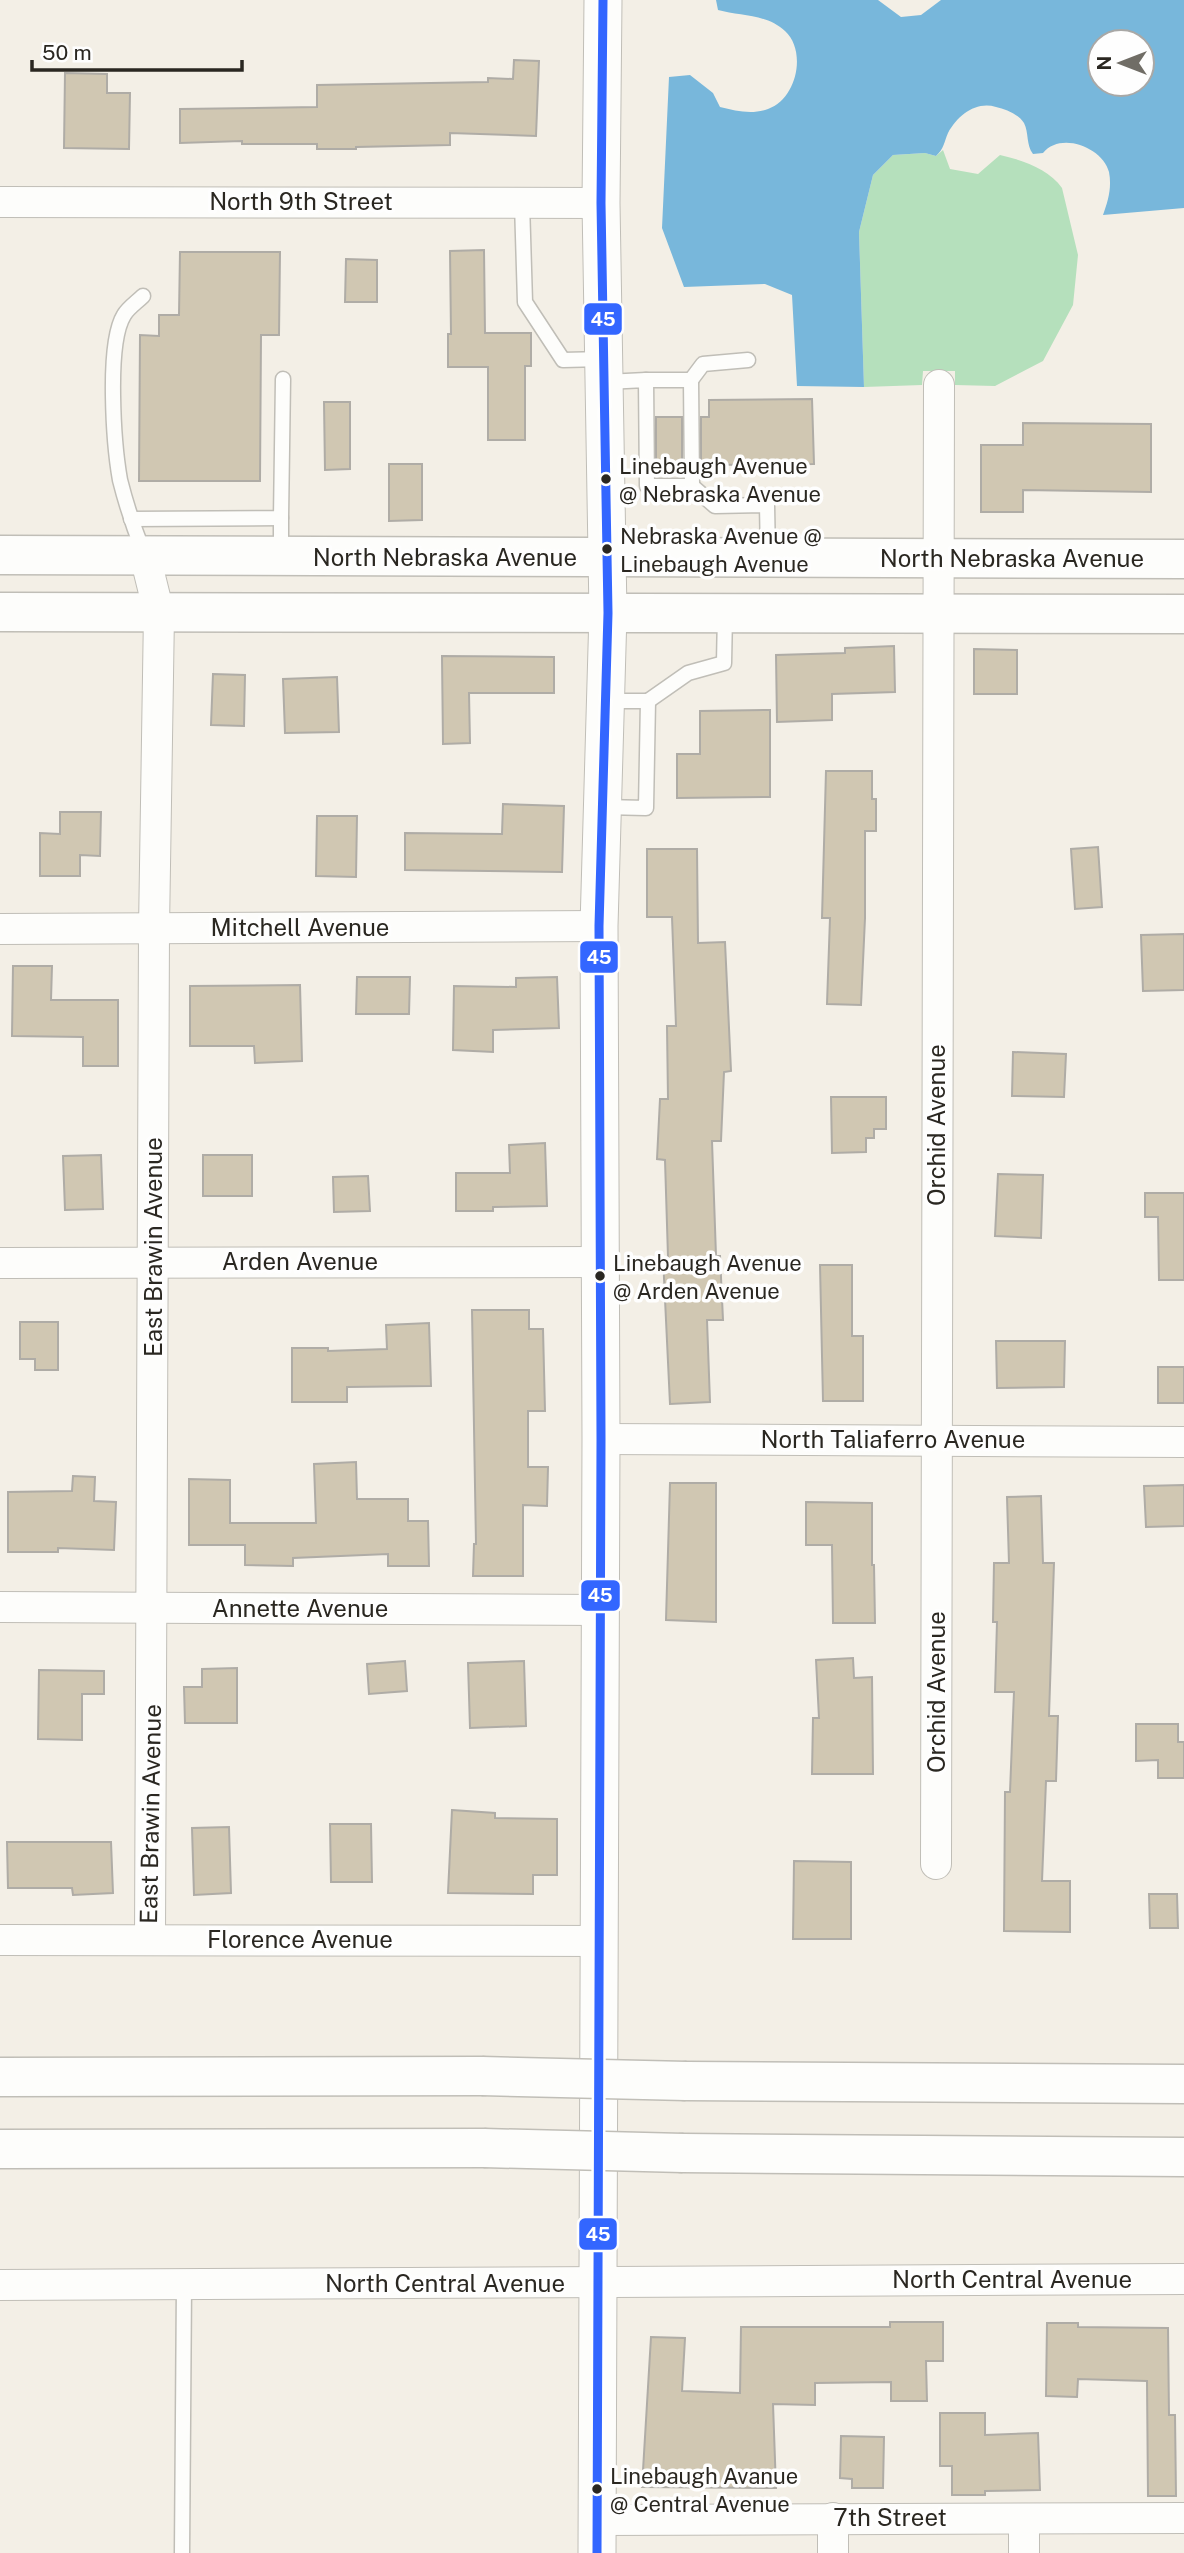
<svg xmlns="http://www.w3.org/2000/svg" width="1184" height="2553" font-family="'Public Sans',sans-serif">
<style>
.green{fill:#b5e0bc}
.water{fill:#78b7db;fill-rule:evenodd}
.building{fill:#d0c7b2;stroke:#afaca6;stroke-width:2}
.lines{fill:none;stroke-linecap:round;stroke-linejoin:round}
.service-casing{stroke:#c0beb7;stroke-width:17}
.minor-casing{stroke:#c0beb7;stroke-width:32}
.tertiary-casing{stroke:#c0beb7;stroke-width:39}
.primary-casing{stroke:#c0beb7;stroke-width:41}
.motorway-casing{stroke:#c0beb7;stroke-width:41}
.service{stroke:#fdfdfb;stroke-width:14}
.minor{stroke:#fdfdfb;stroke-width:30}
.tertiary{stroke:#fdfdfb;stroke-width:37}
.primary{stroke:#fdfdfb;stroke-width:38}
.motorway{stroke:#fdfdfb;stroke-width:38}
.motorway-bridge-casing{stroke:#c0beb7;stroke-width:41;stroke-linecap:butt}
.motorway-bridge{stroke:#fdfdfb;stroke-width:38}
.bus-1-casing{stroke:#fefefe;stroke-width:14}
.bus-1{stroke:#36f;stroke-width:9}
.bus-dot{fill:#2a2721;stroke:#fefefe;stroke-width:2.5}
.labels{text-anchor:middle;stroke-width:7;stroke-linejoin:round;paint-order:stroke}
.bus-label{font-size:22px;fill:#2a2721;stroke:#fefefe;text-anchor:start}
.street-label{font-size:24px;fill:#2a2721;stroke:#fefefe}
.line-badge{stroke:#fefefe;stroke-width:2.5}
.badge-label{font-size:19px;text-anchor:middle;font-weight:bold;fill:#fff}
</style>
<rect width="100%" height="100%" fill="#f3efe6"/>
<!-- green -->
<path class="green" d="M943,150L950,169L978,174L1000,155C1022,160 1049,169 1062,188L1078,255L1073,305L1043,361L995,386L955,385V371H923L922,385L864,387L859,232L873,175L893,155L925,153L936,156Z"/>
<!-- water -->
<path class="water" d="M716,0H878L901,17L921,15L941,0H1184V208L1103,215C1108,201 1112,188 1109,172C1103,148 1061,131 1043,153L1033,154C1026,145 1029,133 1024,123C1018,114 1006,109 996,107C976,101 958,115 948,133C944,142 944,149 936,156L925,153L893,155L873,175L859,232L864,387L797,386L792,295L765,284L684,287L662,228L669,77L690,75L713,93L720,107C736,111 752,115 768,109C797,99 807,51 785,31C767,14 740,16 718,10ZM1100,42H1142V84H1100Z"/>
<!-- building -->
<g class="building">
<polygon points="514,60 539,61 536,136 450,133 450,145 356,147 356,149 317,149 317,144 242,144 242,141 180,143 180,109 317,107 317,85 488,82 488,78 513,79"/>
<polygon points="65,73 107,74 107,93 130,93 129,149 64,148"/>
<polygon points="484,250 485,333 531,333 531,366 525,366 525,440 488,440 488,367 448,367 448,334 451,334 450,251"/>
<polygon points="180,252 280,252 279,335 261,335 260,481 139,481 140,335 159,336 159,315 179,315"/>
<polygon points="346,259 377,260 377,302 345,302"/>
<polygon points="812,399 814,464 701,465 701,417 709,417 709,400"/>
<polygon points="324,402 350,402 350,469 325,470"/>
<rect x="656" y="417" width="26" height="50"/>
<polygon points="1023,423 1151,424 1151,492 1023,490 1023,512 981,512 981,445 1023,445"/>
<polygon points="389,464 422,464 422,520 389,521"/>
<polygon points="894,646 895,692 832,694 832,720 777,722 776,655 845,653 845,648"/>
<polygon points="974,649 1017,650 1017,694 974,694"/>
<polygon points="442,656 554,657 554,693 469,693 470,743 443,744"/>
<polygon points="213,674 245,675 244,726 211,725"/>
<polygon points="337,677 339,732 285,733 283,679"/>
<polygon points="770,710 770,797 677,798 677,754 700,754 700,711"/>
<polygon points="826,771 872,771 872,799 876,799 876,831 865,831 865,918 861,1005 827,1004 830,918 822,918"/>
<polygon points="503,804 564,806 562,872 405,870 405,833 502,834"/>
<polygon points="60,812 101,812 100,856 80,855 80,876 40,876 40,833 60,834"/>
<polygon points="317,816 357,816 356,877 316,876"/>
<polygon points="1098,847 1102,907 1075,909 1071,849"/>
<polygon points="647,849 697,849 698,943 725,942 731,1071 724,1072 721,1141 712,1141 716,1256 720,1256 723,1320 707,1320 710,1402 670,1404 663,1257 668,1257 665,1160 657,1159 660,1099 668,1099 667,1026 676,1026 672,917 647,917"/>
<polygon points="1184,934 1184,990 1143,991 1141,935"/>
<polygon points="13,966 52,966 51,1000 118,1000 118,1066 83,1066 83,1037 12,1036"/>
<polygon points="357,977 410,977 409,1014 356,1014"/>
<polygon points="557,977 559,1028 493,1030 493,1052 453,1050 454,986 516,987 516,978"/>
<polygon points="300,985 302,1061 255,1063 254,1046 190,1046 190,986"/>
<polygon points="1013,1052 1066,1054 1064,1097 1012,1096"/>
<polygon points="831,1097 886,1097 886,1129 874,1129 874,1138 866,1138 866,1152 832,1153"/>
<polygon points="545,1143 547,1206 493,1207 493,1211 456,1211 456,1173 510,1173 509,1145"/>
<polygon points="101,1155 103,1209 65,1210 63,1156"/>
<rect x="203" y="1155" width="49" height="41"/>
<polygon points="998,1174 1043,1175 1041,1238 995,1236"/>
<polygon points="368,1176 370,1211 334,1212 333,1177"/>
<polygon points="1145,1193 1184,1193 1184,1280 1159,1280 1158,1217 1145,1217"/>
<polygon points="820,1265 852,1265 852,1336 863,1336 863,1401 823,1401"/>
<polygon points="472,1310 529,1310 529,1329 543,1329 545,1411 528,1411 528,1467 548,1467 547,1506 523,1505 523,1576 473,1576 474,1544 476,1544"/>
<polygon points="20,1322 58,1322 58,1370 35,1370 35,1359 20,1359"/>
<polygon points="429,1323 431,1386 347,1387 347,1402 292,1402 292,1348 328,1348 328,1351 387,1349 386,1325"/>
<polygon points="996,1341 1065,1341 1064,1387 997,1388"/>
<rect x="1158" y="1367" width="26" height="36"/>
<polygon points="356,1462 357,1499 408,1499 408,1521 428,1521 429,1566 388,1566 388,1554 293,1558 293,1566 245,1565 245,1545 189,1545 189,1479 230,1480 230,1523 316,1523 314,1464"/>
<polygon points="73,1476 95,1477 94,1501 116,1502 114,1550 58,1548 58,1552 8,1552 8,1492 72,1491"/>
<polygon points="670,1483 716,1483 716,1622 666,1620"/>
<polygon points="1184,1485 1184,1526 1146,1527 1144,1486"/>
<polygon points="1041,1496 1043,1563 1054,1563 1049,1716 1058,1716 1056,1781 1046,1781 1042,1881 1070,1881 1070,1932 1004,1931 1005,1792 1010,1792 1014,1692 995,1692 997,1622 993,1622 994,1563 1009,1563 1007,1497"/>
<polygon points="806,1502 872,1503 872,1565 874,1565 875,1623 833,1623 832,1545 806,1545"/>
<polygon points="853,1658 854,1678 872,1677 873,1774 812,1774 813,1718 819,1718 816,1660"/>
<polygon points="405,1661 407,1691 369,1694 367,1664"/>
<polygon points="524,1661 526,1726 470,1728 468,1663"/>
<polygon points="237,1668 237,1723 185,1723 184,1687 202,1687 202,1669"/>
<polygon points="39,1670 104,1671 104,1694 82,1694 82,1740 38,1739"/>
<polygon points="1136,1724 1178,1724 1178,1742 1184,1742 1184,1778 1158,1778 1158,1760 1136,1761"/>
<polygon points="452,1810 495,1813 495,1818 557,1819 557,1875 533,1875 533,1894 448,1893"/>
<polygon points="330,1824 371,1824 372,1882 331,1882"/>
<polygon points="229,1827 231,1893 194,1895 192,1828"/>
<polygon points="7,1842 111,1842 113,1893 73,1895 72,1888 8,1888"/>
<polygon points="794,1861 851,1862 851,1939 793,1939"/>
<polygon points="1149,1894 1177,1894 1178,1928 1150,1928"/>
<polygon points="890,2322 943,2322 943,2361 926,2361 927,2401 891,2401 891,2382 815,2383 815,2405 773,2404 776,2488 642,2487 651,2337 685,2338 682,2391 740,2393 741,2327 890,2327"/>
<polygon points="1047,2323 1078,2323 1078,2327 1168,2328 1169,2415 1175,2415 1176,2496 1148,2496 1147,2381 1078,2379 1077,2397 1046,2396"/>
<polygon points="940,2413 985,2413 985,2435 1038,2433 1040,2490 985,2491 985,2495 952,2495 952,2466 940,2466"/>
<polygon points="841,2436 884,2437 883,2488 852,2488 852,2479 840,2478"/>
</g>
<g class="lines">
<defs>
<g id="service">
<polyline points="522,203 525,302 563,360 603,359"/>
<path d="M143,296C137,302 128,308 124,315C106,344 114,446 120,480C126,504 134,528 143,551"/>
<polyline points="646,380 691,380 692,486"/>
<polyline points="691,380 703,364 748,360"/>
<polyline points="606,382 646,380 647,486 692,486 715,506 767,505 768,557"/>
<polyline points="131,519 281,518 283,379"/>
<polyline points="281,555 281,518"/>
<polyline points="648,701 688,673 724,663 725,614"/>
<polyline points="604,807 646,808 648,701 607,701"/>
<polyline points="182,2553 184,2284"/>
</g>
<g id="minor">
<polyline points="0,202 601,203"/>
<polyline points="145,556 159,613 154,929 150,1940"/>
<polyline points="0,929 599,926"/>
<polyline points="0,1263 600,1262"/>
<polyline points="601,1439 1184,1442"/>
<polyline points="0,1607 600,1610"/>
<polyline points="936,1864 939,385"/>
<polyline points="0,1940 599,1941"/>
<polyline points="0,2285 1184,2279"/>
<polyline points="833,2518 833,2553"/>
<polyline points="597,2520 1184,2518"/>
<polyline points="1024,2553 1024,2519"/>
</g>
<polyline id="tertiary" points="597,2553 601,1439 599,926 608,613 601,203 603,0"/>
<g id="primary">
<polyline points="0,555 1184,559"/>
<polyline points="0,612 1184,614"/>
</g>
<g id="motorway">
<polyline points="0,2077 482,2076"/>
<polyline points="686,2081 1184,2084"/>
<polyline points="0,2149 484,2148"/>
<polyline points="683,2153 1184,2157"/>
</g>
</defs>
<!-- service casing -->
<use href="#service" class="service-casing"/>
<!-- minor casing -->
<use href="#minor" class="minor-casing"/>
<!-- tertiary casing -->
<use href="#tertiary" class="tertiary-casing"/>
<!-- primary casing -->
<use href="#primary" class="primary-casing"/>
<!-- motorway casing -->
<use href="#motorway" class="motorway-casing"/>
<!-- service -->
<use href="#service" class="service"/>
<!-- minor -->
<use href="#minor" class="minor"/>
<!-- tertiary -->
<use href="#tertiary" class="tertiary"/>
<!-- primary -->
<use href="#primary" class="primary"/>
<!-- motorway -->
<use href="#motorway" class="motorway"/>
<defs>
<g id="motorway-bridge">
<polyline points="482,2076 686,2081"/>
<polyline points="484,2148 683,2153"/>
</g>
</defs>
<!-- motorway-bridge casing -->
<use href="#motorway-bridge" class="motorway-bridge-casing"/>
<!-- motorway-bridge -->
<use href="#motorway-bridge" class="motorway-bridge"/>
<defs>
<polyline id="bus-1" points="597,2553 601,1439 599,926 608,613 601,203 603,0"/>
</defs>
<!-- bus-1 casing -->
<use href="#bus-1" class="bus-1-casing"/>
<!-- bus-1 -->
<use href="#bus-1" class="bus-1"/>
</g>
<!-- markers -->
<g class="bus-dot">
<circle cx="606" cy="479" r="6"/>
<circle cx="607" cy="549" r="6"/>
<circle cx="600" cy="1276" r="6"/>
<circle cx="597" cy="2489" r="6"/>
</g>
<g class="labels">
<!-- bus labels -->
<g class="bus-label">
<text x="619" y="474">Linebaugh Avenue<tspan x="619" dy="28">@ Nebraska Avenue</tspan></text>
<text x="620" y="544">Nebraska Avenue @<tspan x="620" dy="28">Linebaugh Avenue</tspan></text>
<text x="613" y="1271">Linebaugh Avenue<tspan x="613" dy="28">@ Arden Avenue</tspan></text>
<text x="610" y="2484">Linebaugh Avanue<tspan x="610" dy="28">@ Central Avenue</tspan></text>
</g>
<!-- street labels -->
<g class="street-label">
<text x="301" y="210">North 9th Street</text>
<text x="445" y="566">North Nebraska Avenue</text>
<text x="1012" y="567">North Nebraska Avenue</text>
<text x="300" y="936">Mitchell Avenue</text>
<text transform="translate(937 1125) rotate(-90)" y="8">Orchid Avenue</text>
<text transform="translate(154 1247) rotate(-90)" y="8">East Brawin Avenue</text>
<text x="300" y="1270">Arden Avenue</text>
<text x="893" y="1448">North Taliaferro Avenue</text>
<text x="300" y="1617">Annette Avenue</text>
<text transform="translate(937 1692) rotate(-90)" y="8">Orchid Avenue</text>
<text transform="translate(151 1814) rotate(-89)" y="8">East Brawin Avenue</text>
<text x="300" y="1948">Florence Avenue</text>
<text x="1012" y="2288">North Central Avenue</text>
<text x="445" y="2292">North Central Avenue</text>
<text x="890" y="2526">7th Street</text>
</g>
</g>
<g class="line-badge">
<rect x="583" y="302" width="40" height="34" rx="7" fill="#36f"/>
<rect x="579" y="940" width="40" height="34" rx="7" fill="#36f"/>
<rect x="580" y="1579" width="41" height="33" rx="7" fill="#36f"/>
<rect x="578" y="2217" width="40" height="34" rx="7" fill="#36f"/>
</g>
<g class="badge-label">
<text x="603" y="326">45</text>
<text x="599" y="964">45</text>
<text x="600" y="1602">45</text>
<text x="598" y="2241">45</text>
</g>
<!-- north arrow -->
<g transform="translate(1121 63) rotate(270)"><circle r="33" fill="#fefefe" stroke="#a9a8a6" stroke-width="2"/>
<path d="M0-5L12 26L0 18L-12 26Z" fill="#706d66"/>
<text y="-10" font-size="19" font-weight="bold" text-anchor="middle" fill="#2a2721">N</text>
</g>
<!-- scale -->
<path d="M32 60v10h210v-10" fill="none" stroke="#2a2721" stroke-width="3.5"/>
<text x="42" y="60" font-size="21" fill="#2a2721" stroke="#fefefe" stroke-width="5" paint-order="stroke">50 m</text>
</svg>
